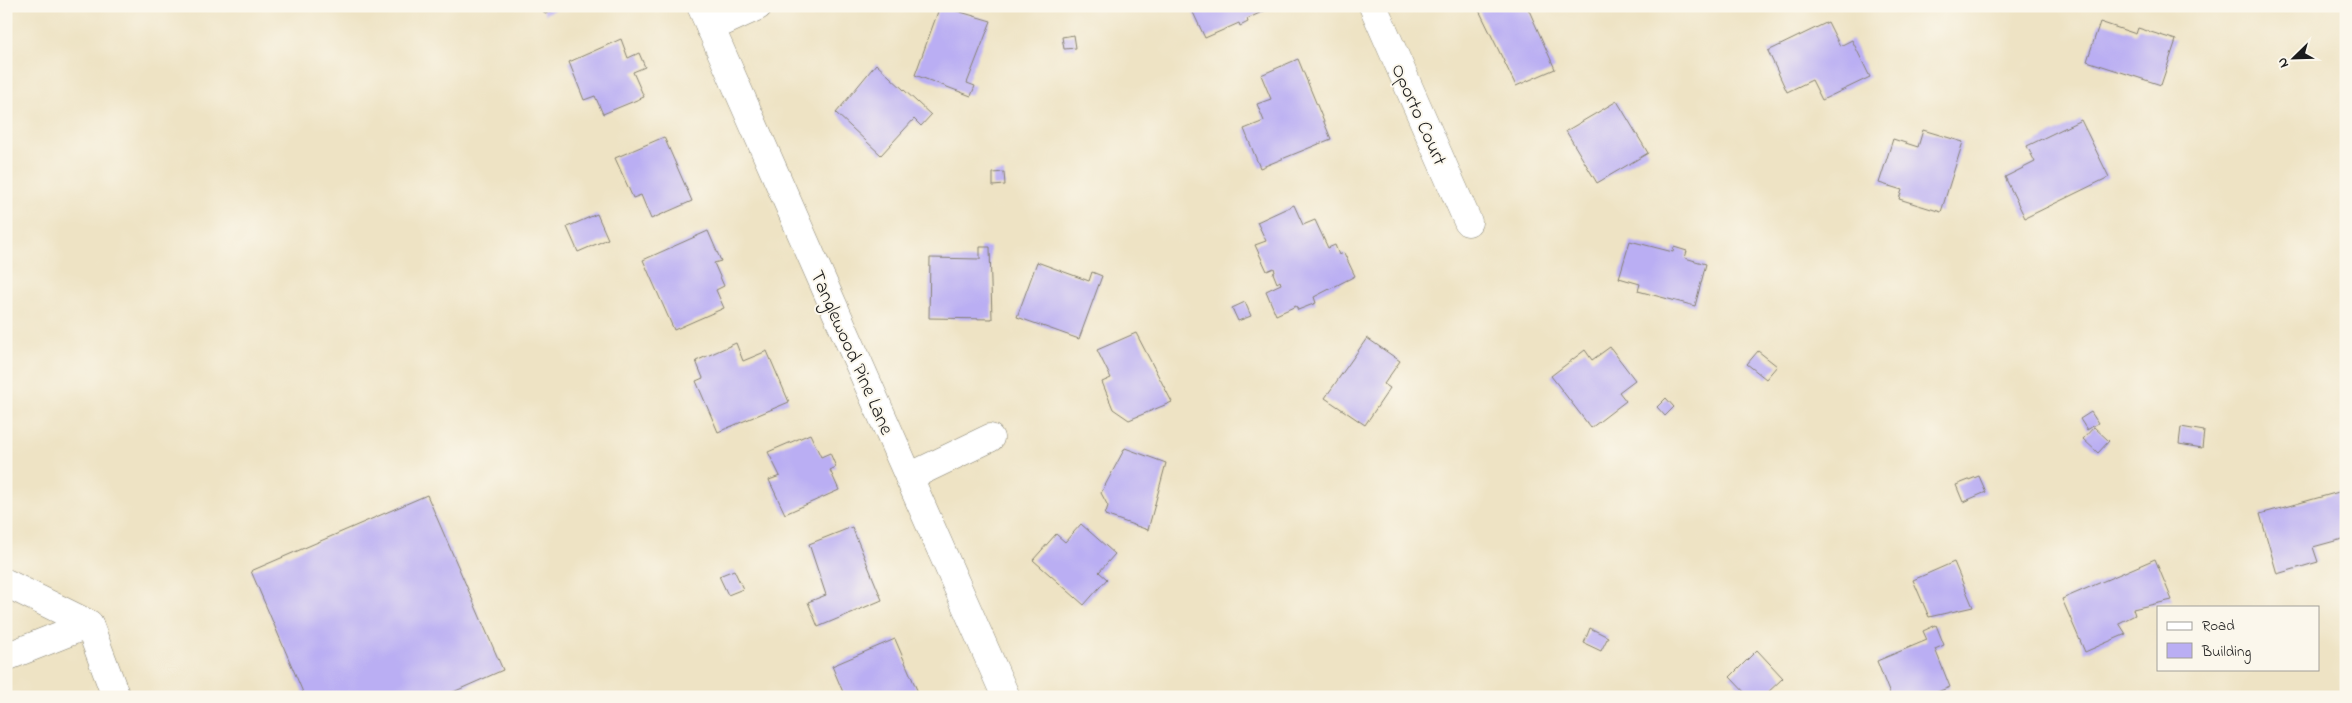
<svg xmlns="http://www.w3.org/2000/svg" width="2352" height="703" font-family="'Indie Flower',sans-serif">
<style>
.building{fill:#baaef3}
.lines{fill:none;stroke-linecap:round;stroke-linejoin:round}
.minor-casing{stroke:#858070;stroke-width:29}
.minor{stroke:#fff;stroke-width:28}
.labels{text-anchor:middle;stroke-width:4;stroke-linejoin:round;paint-order:stroke}
.street-label{font-size:20px;fill:#1c1c1c;stroke:#fbf7ec}
</style>
<rect width="100%" height="100%" fill="#fbf7ec"/>
<filter id="ink" filterUnits="userSpaceOnUse"><feTurbulence type="fractalNoise" baseFrequency=".02" numOctaves="2"/><feDisplacementMap in="SourceGraphic" scale="10" xChannelSelector="R" yChannelSelector="G"/><feConvolveMatrix kernelMatrix="1 2 1 2 8 2 1 2 1" color-interpolation-filters="sRGB"/></filter>
<filter id="wash" filterUnits="userSpaceOnUse"><feTurbulence type="fractalNoise" baseFrequency=".0096" numOctaves="4" result="noise"/><feDisplacementMap in="SourceGraphic" scale="20" xChannelSelector="R" yChannelSelector="G"/><feGaussianBlur stdDeviation="1.12" result="paint"/><feColorMatrix in="noise" values="0 0 0 0 0 0 0 0 0 0 0 0 0 0 0 0 0 1.4 0 .05"/><feComposite in="paint" operator="in"/></filter>
<g filter="url(#wash)">
<rect width="100%" height="100%" fill="#eee3c4"/>
<g id="blocks">
<!-- building -->
<g class="building">
<polygon points="541,6 563,6 545,14"/>
<polygon points="940,6 991,21 967,83 975,86 971,96 915,75"/>
<polygon points="1190,6 1274,6 1247,19 1248,22 1240,26 1239,23 1205,38"/>
<polygon points="1477,6 1527,6 1555,69 1516,86"/>
<polygon points="1828,22 1840,46 1852,40 1870,77 1822,100 1812,80 1787,92 1768,51"/>
<polygon points="2100,22 2136,34 2138,28 2176,40 2161,85 2087,61"/>
<polygon points="1074,35 1076,48 1064,49 1062,37"/>
<polygon points="621,39 628,58 639,53 645,67 633,72 644,97 603,114 595,96 584,100 569,62"/>
<polygon points="1298,59 1331,139 1260,168 1244,129 1264,121 1257,104 1271,99 1261,75"/>
<polygon points="876,64 931,115 921,126 914,119 881,155 836,113"/>
<polygon points="1617,101 1648,153 1597,183 1566,131"/>
<polygon points="2081,120 2109,177 2025,218 2005,177 2035,162 2027,146"/>
<polygon points="1923,130 1963,142 1941,212 1899,199 1902,190 1879,183 1893,139 1918,147"/>
<polygon points="664,137 692,201 651,219 641,195 633,198 615,158"/>
<polygon points="1004,172 1005,185 993,186 993,173"/>
<polygon points="1294,205 1303,225 1315,220 1328,248 1335,245 1339,255 1344,253 1355,276 1314,297 1316,303 1298,310 1296,306 1276,315 1266,291 1281,284 1280,281 1277,283 1273,273 1275,272 1274,268 1267,271 1255,245 1266,241 1257,222"/>
<polygon points="597,214 608,239 578,252 567,227"/>
<polygon points="708,231 721,261 714,263 724,286 716,290 724,308 674,330 643,260"/>
<polygon points="1630,241 1673,252 1674,247 1687,251 1685,258 1706,264 1695,306 1638,291 1640,284 1619,278"/>
<polygon points="980,247 990,247 992,319 929,318 930,258 980,259"/>
<polygon points="1037,262 1089,281 1092,272 1102,276 1079,339 1017,317"/>
<polygon points="1245,302 1251,316 1238,321 1232,308"/>
<polygon points="1136,333 1172,402 1129,420 1113,409 1102,382 1111,378 1097,350"/>
<polygon points="1367,338 1400,361 1384,384 1390,388 1365,425 1325,398"/>
<polygon points="736,343 743,361 767,351 789,402 718,432 696,381 703,378 696,361"/>
<polygon points="1610,347 1635,380 1619,392 1626,401 1591,428 1551,376 1585,350 1592,360"/>
<polygon points="1758,351 1777,366 1766,379 1747,364"/>
<polygon points="1666,398 1674,407 1665,416 1657,407"/>
<polygon points="2091,412 2098,423 2087,430 2080,419"/>
<polygon points="2094,427 2109,441 2098,453 2083,439"/>
<polygon points="2181,427 2204,431 2202,448 2179,444"/>
<polygon points="810,434 821,457 830,453 836,467 830,470 839,490 785,514 769,480 780,476 768,452"/>
<polygon points="1125,448 1166,463 1148,530 1105,515 1108,506 1101,493"/>
<polygon points="1979,476 1986,492 1963,502 1956,485"/>
<polygon points="2346,490 2346,538 2313,547 2318,562 2277,574 2260,514"/>
<polygon points="427,495 503,670 442,697 305,697 251,571"/>
<polygon points="1081,524 1115,554 1099,572 1107,579 1084,605 1033,560 1056,534 1065,542"/>
<polygon points="852,527 882,600 818,627 808,602 826,595 809,544"/>
<polygon points="2155,559 2172,600 2133,609 2135,615 2119,623 2126,634 2085,652 2062,599"/>
<polygon points="1954,562 1973,607 1929,617 1913,580"/>
<polygon points="734,570 743,589 728,595 719,576"/>
<polygon points="1936,625 1944,645 1935,649 1950,687 1925,697 1891,697 1877,661 1927,640 1923,631"/>
<polygon points="1590,628 1608,637 1601,651 1584,643"/>
<polygon points="895,639 920,697 845,697 832,666"/>
<polygon points="1757,650 1783,678 1763,697 1749,697 1730,677"/>
</g>
</g>
</g>
<g filter="url(#ink)">
<use href="#blocks" fill-opacity="0" stroke="#858070" stroke-width="1"/>
<g class="lines">
<defs>
<g id="minor">
<polyline points="701,6 1006,697"/>
<polyline points="1373,6 1468,222"/>
<polyline points="710,28 758,6"/>
<polyline points="909,477 990,438"/>
<polyline points="6,583 89,624"/>
<polyline points="6,657 89,624 116,697"/>
</g>
</defs>
<!-- minor casing -->
<use href="#minor" class="minor-casing"/>
<!-- minor -->
<use href="#minor" class="minor"/>
</g>
</g>
<g class="labels">
<!-- street labels -->
<g class="street-label">
<text transform="translate(1420 114) rotate(66)" y="7">Oporto Court</text>
<text transform="translate(853 352) rotate(66)" y="7">Tanglewood Pine Lane</text>
</g>
</g>
<!-- margin -->
<rect width="2352" height="703" fill="none" stroke="#fbf7ec" stroke-width="25"/>
<!-- legend -->
<rect x="2157" y="606" width="162" height="65" fill="#fbf7ec" stroke="#a29f99"/>
<rect x="2167" y="622" width="25" height="8" fill="#ffffff" stroke="#a29f99"/>
<text x="2202" y="630" font-size="15" fill="#1c1c1c">Road</text>
<rect x="2167" y="643" width="25" height="15" fill="#baaef3" stroke="#a29f99"/>
<text x="2202" y="656" font-size="15" fill="#1c1c1c">Building</text>
<!-- north arrow -->
<g transform="translate(2294 58) rotate(247)" stroke="#fbf7ec" stroke-width="4" paint-order="stroke">
<path d="M0-4L9 19L0 12L-9 19Z" fill="#1c1c1c"/>
<text y="-8" font-size="14" font-weight="bold" text-anchor="middle" fill="#1c1c1c">N</text>
</g>
</svg>
